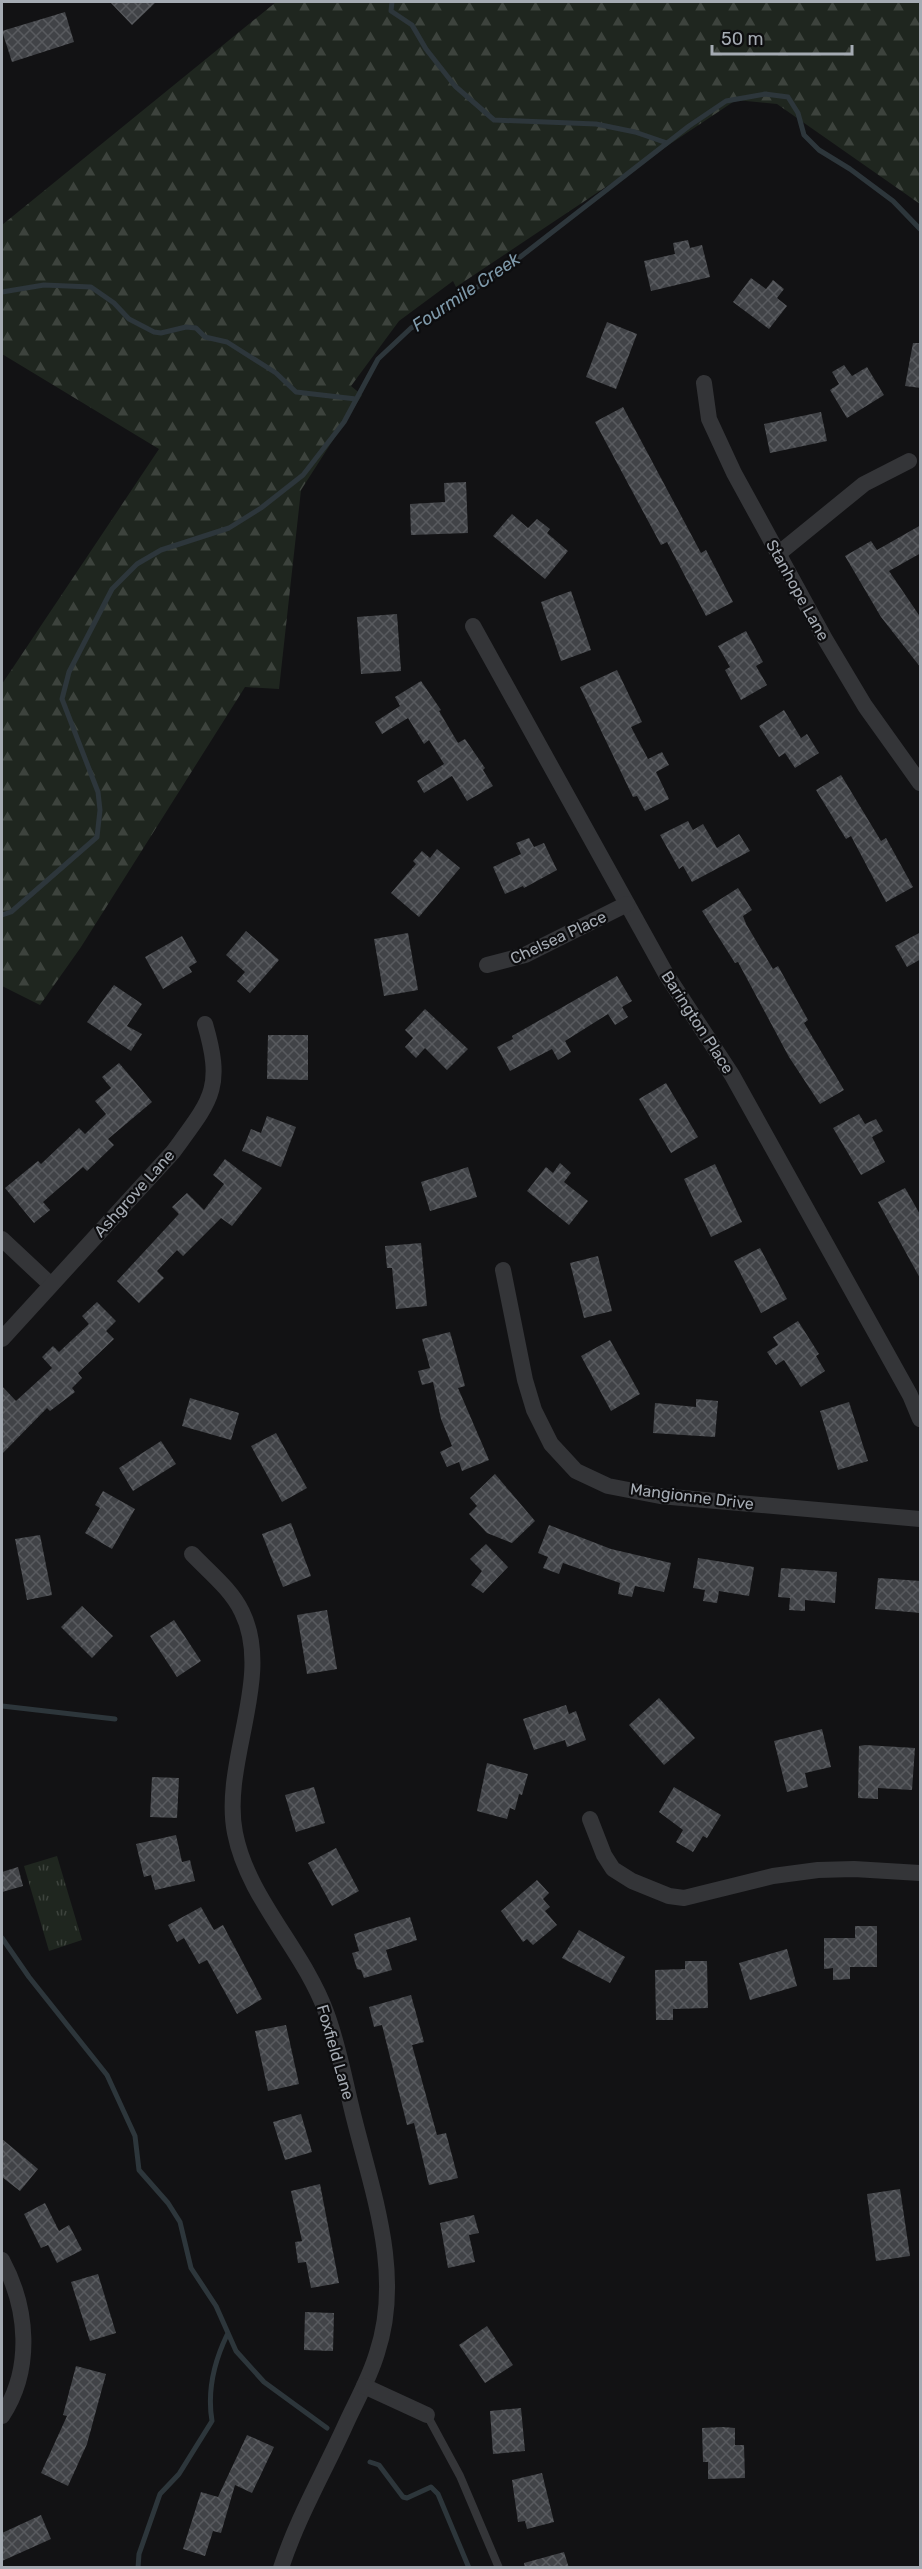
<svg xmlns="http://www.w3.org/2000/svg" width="922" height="2569" font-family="Rubik,sans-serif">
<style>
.forest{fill:url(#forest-firs)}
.park{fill:url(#park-tufts)}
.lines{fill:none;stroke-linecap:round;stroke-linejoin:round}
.stream{stroke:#2d363b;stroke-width:5}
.building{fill:url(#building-cross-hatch)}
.service{stroke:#343538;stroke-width:8}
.minor{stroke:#343538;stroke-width:16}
.labels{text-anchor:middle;stroke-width:4.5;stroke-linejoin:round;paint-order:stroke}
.street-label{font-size:16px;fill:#a5abb3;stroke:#0d0d0f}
.water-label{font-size:18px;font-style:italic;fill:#7f9aab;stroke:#0d0d0f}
</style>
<defs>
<pattern id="forest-firs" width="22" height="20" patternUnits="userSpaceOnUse" patternTransform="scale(1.5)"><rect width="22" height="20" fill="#1f261f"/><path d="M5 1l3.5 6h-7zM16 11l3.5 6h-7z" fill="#3d433d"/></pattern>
<pattern id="park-tufts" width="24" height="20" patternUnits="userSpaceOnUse" patternTransform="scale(1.5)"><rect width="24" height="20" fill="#1f261f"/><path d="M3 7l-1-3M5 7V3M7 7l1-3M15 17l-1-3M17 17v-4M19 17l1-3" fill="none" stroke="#3d433d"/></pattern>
<pattern id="building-cross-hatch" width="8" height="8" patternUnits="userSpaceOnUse" patternTransform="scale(1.5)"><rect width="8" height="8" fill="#414347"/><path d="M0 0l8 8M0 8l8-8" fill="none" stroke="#595b5f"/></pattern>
</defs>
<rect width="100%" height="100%" fill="#121214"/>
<!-- forest -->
<polygon class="forest" points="276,2 920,2 920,204 777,104 736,100 456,287 453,281 399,321 351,386 362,395 301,490 279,689 245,687 81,947 40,1005 2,986 2,684 159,449 2,354 2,225"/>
<!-- park -->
<polygon class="park" points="57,1856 82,1940 49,1951 24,1866"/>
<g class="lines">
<!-- stream -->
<g class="stream">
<polyline points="392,2 391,11 412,25 426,49 455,86 494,120 596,124 635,132 667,143"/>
<polyline points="2,292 44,285 91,287 114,303 129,319 154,332 161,333 186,327 196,328 205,337 227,342 276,373 296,392 356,399"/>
<polyline points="2,915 11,912 97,837 100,810 98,792 62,699 69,672 112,589 137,564 161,550 229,528 261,508 303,475 344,422 378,359 411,328 450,306 515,261 689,126 726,101 765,94 788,97 798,113 804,135 819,150 850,169 893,201 920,229"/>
<polyline points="2,1706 115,1719"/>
<polyline points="2,1938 29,1977 107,2075 135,2136 139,2170 168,2203 180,2222 191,2268 216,2306 236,2351 264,2382 327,2428"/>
<polyline points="370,2462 379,2465 403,2497 407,2498 431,2487 438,2494 469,2568"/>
<path d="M138,2568L139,2554L160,2494L179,2474L212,2421C207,2391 214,2362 227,2335"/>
</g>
</g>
<!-- building -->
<g class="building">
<polygon points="110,2 156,2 132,25"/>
<polygon points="65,12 74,42 12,62 2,31"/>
<polygon points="688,240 690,248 702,245 710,277 651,291 644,261 675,254 673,243"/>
<polygon points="751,278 766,289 773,280 784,289 777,298 787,306 769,329 733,302"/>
<polygon points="607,322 637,334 616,389 586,377"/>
<polygon points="913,343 921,343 921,388 905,386"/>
<polygon points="844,365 852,376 867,367 884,395 847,418 830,390 839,384 832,372"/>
<polygon points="623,407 701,553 706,550 733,602 706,616 667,542 661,545 595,422"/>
<polygon points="821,412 827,441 770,453 764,424"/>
<polygon points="466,482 468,533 411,535 410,504 445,502 444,483"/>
<polygon points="512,514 528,528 537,519 550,529 547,533 568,551 545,579 493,536"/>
<polygon points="921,525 921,553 889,571 921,618 921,668 881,617 845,556 871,541 877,550"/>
<polygon points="571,591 591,650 561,661 541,602"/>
<polygon points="397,614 401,671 361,674 357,617"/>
<polygon points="746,631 763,662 756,666 767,685 741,700 725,670 730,667 718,646"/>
<polygon points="617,670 642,722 631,727 648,759 662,752 669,765 656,772 669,799 645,811 637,796 633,797 580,687"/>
<polygon points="421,681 441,710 439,711 458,743 465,739 485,768 483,770 493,786 467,801 452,776 424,793 417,781 444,764 429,740 424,744 408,718 382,734 375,722 400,706 395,697"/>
<polygon points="784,710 801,738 807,734 819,753 795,768 785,753 779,757 759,726"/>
<polygon points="841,775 881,841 886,838 913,887 886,902 851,836 846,839 816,790"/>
<polygon points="688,821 693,830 703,824 717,848 739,834 750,851 692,882 683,866 679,869 660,835"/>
<polygon points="529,838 534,847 544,843 557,870 524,888 523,886 505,894 493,867 521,854 516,843"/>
<polygon points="437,849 460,868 419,917 391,893 416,864 413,861 422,851 430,858"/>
<polygon points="738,888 752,910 743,916 746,924 773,969 778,966 808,1020 804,1023 844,1090 820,1104 789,1057 738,962 735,963 702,911"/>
<polygon points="246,931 279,960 250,993 237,981 245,972 226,955"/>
<polygon points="921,932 921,959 907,967 895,946"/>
<polygon points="408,933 418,990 384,996 374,939"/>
<polygon points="182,936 197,962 189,967 192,972 163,989 145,957"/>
<polygon points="617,976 632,1001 622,1007 628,1017 615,1025 608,1014 565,1041 571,1052 558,1060 552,1049 510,1071 497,1047 513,1039 512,1036"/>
<polygon points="114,985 142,1004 127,1026 142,1034 131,1051 87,1022"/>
<polygon points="425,1009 468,1049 447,1070 425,1048 416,1058 405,1047 413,1038 405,1030"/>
<polygon points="268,1035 308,1035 308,1080 267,1079"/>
<polygon points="119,1063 152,1102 108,1139 114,1145 87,1171 83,1167 43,1202 50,1210 34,1223 5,1188 38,1161 41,1164 79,1128 85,1134 106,1114 95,1101 111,1088 102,1077"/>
<polygon points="666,1083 698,1137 671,1153 639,1099"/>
<polygon points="859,1114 865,1124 876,1119 883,1131 872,1137 885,1162 861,1175 833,1128"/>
<polygon points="267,1116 296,1127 281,1167 242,1151 251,1129 261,1133"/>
<polygon points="225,1159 262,1188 232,1226 221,1218 183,1256 177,1250 157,1271 164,1278 139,1303 117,1281 179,1214 172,1207 187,1193 204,1210 224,1184 213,1175"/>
<polygon points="560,1163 571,1173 564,1182 588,1201 569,1225 527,1191 546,1167 553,1173"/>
<polygon points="715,1164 742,1222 711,1237 684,1179"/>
<polygon points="468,1167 477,1197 430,1211 421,1182"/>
<polygon points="905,1188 921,1216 921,1280 878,1202"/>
<polygon points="421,1243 427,1306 396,1309 392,1268 387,1268 385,1246"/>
<polygon points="760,1248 787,1299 761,1313 734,1261"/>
<polygon points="598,1256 612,1311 584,1318 570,1263"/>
<polygon points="97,1302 116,1321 106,1331 114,1339 78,1373 82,1378 72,1388 75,1392 50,1411 47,1408 2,1454 2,1386 16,1401 52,1368 42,1357 53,1346 59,1352 89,1324 82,1316"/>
<polygon points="798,1321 819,1354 816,1356 825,1371 801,1387 784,1360 776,1365 767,1352 778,1345 773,1337"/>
<polygon points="450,1332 465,1386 458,1388 489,1460 462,1471 459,1462 447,1467 440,1452 452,1446 441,1419 433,1382 422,1385 418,1371 430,1368 422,1339"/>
<polygon points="610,1340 640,1394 611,1411 581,1356"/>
<polygon points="190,1398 239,1413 231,1440 182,1426"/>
<polygon points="696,1399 718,1401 715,1437 653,1433 655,1403 696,1407"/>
<polygon points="849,1402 868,1461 838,1470 820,1411"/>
<polygon points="276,1433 307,1488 282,1502 251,1446"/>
<polygon points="161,1441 176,1464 133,1491 119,1468"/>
<polygon points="495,1474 535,1521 512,1543 487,1533 469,1514 477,1506 470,1498"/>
<polygon points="103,1491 135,1509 112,1549 85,1533 100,1508 95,1505"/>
<polygon points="291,1523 311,1576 283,1587 262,1534"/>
<polygon points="549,1525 611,1549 671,1563 664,1592 635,1586 632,1597 618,1594 620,1583 563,1563 559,1574 543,1568 548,1557 538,1553"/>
<polygon points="40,1535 52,1595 27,1600 15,1539"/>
<polygon points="486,1544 508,1567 483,1593 471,1585 482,1571 470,1559"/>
<polygon points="698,1558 754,1567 749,1596 719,1591 717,1603 703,1601 705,1590 693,1588"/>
<polygon points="781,1568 837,1572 835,1603 805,1600 805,1611 789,1610 790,1598 778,1597"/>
<polygon points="878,1578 921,1581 921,1613 875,1609"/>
<polygon points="82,1606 113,1636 92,1658 61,1627"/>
<polygon points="327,1610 337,1669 307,1674 297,1615"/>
<polygon points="174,1620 201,1661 177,1677 150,1636"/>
<polygon points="659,1698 695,1738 664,1765 629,1725"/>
<polygon points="566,1705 569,1714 576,1711 586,1740 567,1747 565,1740 534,1750 523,1719"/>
<polygon points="822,1729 831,1767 805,1773 808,1787 787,1792 774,1741"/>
<polygon points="865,1745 915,1748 912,1790 878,1788 878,1799 858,1798 859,1746"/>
<polygon points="487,1763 528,1774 522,1795 519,1794 515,1810 510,1808 507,1819 477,1811"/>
<polygon points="152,1777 179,1778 177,1818 150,1817"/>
<polygon points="314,1787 325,1823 296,1832 285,1795"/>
<polygon points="674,1787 721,1815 707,1838 703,1836 693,1852 676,1842 683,1830 659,1812"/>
<polygon points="176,1835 182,1862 190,1860 195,1881 155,1890 151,1875 144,1877 136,1844"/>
<polygon points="336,1848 359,1891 332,1906 308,1863"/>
<polygon points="18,1867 23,1886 2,1892 2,1872"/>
<polygon points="537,1880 549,1893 543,1899 550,1907 545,1911 557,1925 533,1945 527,1939 523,1942 501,1911"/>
<polygon points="201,1907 214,1930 223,1925 262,1999 237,2014 207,1960 199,1964 184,1938 177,1942 168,1925"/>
<polygon points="410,1917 417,1940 386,1950 392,1970 364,1978 361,1970 357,1969 352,1953 359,1951 354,1934"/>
<polygon points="855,1926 877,1926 877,1967 850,1967 850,1979 833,1980 833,1968 824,1969 824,1938 855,1938"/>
<polygon points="579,1930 625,1957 610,1983 562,1958"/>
<polygon points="787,1949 797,1986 750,2000 739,1963"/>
<polygon points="685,1961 707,1961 708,2008 673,2009 673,2020 656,2020 655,1970 685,1969"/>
<polygon points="411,1995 424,2042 412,2045 437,2135 446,2133 458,2178 429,2185 414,2123 407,2125 382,2025 374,2027 369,2007"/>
<polygon points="286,2025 299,2084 268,2091 255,2031"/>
<polygon points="301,2114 312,2152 285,2160 273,2122"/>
<polygon points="2,2139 38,2169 20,2191 2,2177"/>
<polygon points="320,2184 339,2283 311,2288 306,2262 298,2263 295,2242 302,2241 291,2191"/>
<polygon points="900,2189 910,2256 876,2261 867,2194"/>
<polygon points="45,2203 59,2231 69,2225 82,2250 57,2263 48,2245 41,2248 24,2214"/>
<polygon points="474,2215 479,2233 469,2235 475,2262 448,2268 440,2223"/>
<polygon points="98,2274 116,2333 90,2341 71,2282"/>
<polygon points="305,2312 334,2313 333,2351 304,2350"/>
<polygon points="487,2326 513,2365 485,2383 459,2345"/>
<polygon points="76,2366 106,2374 87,2444 68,2486 41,2473 67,2416 63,2415"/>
<polygon points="521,2408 525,2451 493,2454 490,2411"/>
<polygon points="723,2427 735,2428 735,2445 744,2445 745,2478 708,2479 708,2462 703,2462 702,2428"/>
<polygon points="247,2435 274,2447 252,2493 235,2485 221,2533 213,2531 205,2556 183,2549 201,2492 218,2497"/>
<polygon points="542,2473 554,2522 527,2529 525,2521 518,2522 512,2480"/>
<polygon points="41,2515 51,2539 2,2561 2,2533"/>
<polygon points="564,2552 569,2568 525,2568 524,2563"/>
</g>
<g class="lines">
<!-- service -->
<polyline class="service" points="427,2415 460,2476 499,2568"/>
<!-- minor -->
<g class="minor">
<polyline points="704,383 709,419 734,473 825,639 865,706 920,783"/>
<polyline points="778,554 864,484 909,461"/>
<polyline points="473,626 666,974 732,1075 910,1395 920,1419"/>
<polyline points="487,965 525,955 627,904"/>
<polyline points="2,1239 50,1284"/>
<polyline points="503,1270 525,1380 534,1410 551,1444 576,1471 608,1486 660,1496 920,1519"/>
<path d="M2,1339L173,1152C211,1100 224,1089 205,1024"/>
<path d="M192,1554C209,1572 231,1589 242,1612C274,1677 221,1763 235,1833C248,1899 303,1949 326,2012C339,2046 345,2083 354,2118C373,2194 403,2275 377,2353C369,2380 355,2403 344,2428C323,2474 297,2519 281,2568"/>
<polyline points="590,1819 604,1855 613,1869 632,1881 669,1896 684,1898 773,1876 818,1870 854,1869 920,1873"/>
<path d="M2,2260C28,2308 33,2369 2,2416"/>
<polyline points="364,2386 427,2415"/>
</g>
</g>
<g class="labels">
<!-- street labels -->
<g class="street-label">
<text transform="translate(798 590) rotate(61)" y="6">Stanhope Lane</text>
<text transform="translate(558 937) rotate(-25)" y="6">Chelsea Place</text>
<text transform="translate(698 1022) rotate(57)" y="6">Barington Place</text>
<text transform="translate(134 1193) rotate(-48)" y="6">Ashgrove Lane</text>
<text transform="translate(692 1496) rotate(7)" y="6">Mangionne Drive</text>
<text transform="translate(336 2052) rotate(74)" y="6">Foxfield Lane</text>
</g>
<!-- water labels -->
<g class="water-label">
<text transform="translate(466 292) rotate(-34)" y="6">Fourmile Creek</text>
</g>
</g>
<!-- border -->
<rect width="922" height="2569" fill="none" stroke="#a5abb3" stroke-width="6"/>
<!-- scale -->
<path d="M712 45v9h140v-9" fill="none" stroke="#a5abb3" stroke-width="3"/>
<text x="721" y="45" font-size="18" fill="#a5abb3" stroke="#0d0d0f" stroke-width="4.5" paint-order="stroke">50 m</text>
</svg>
